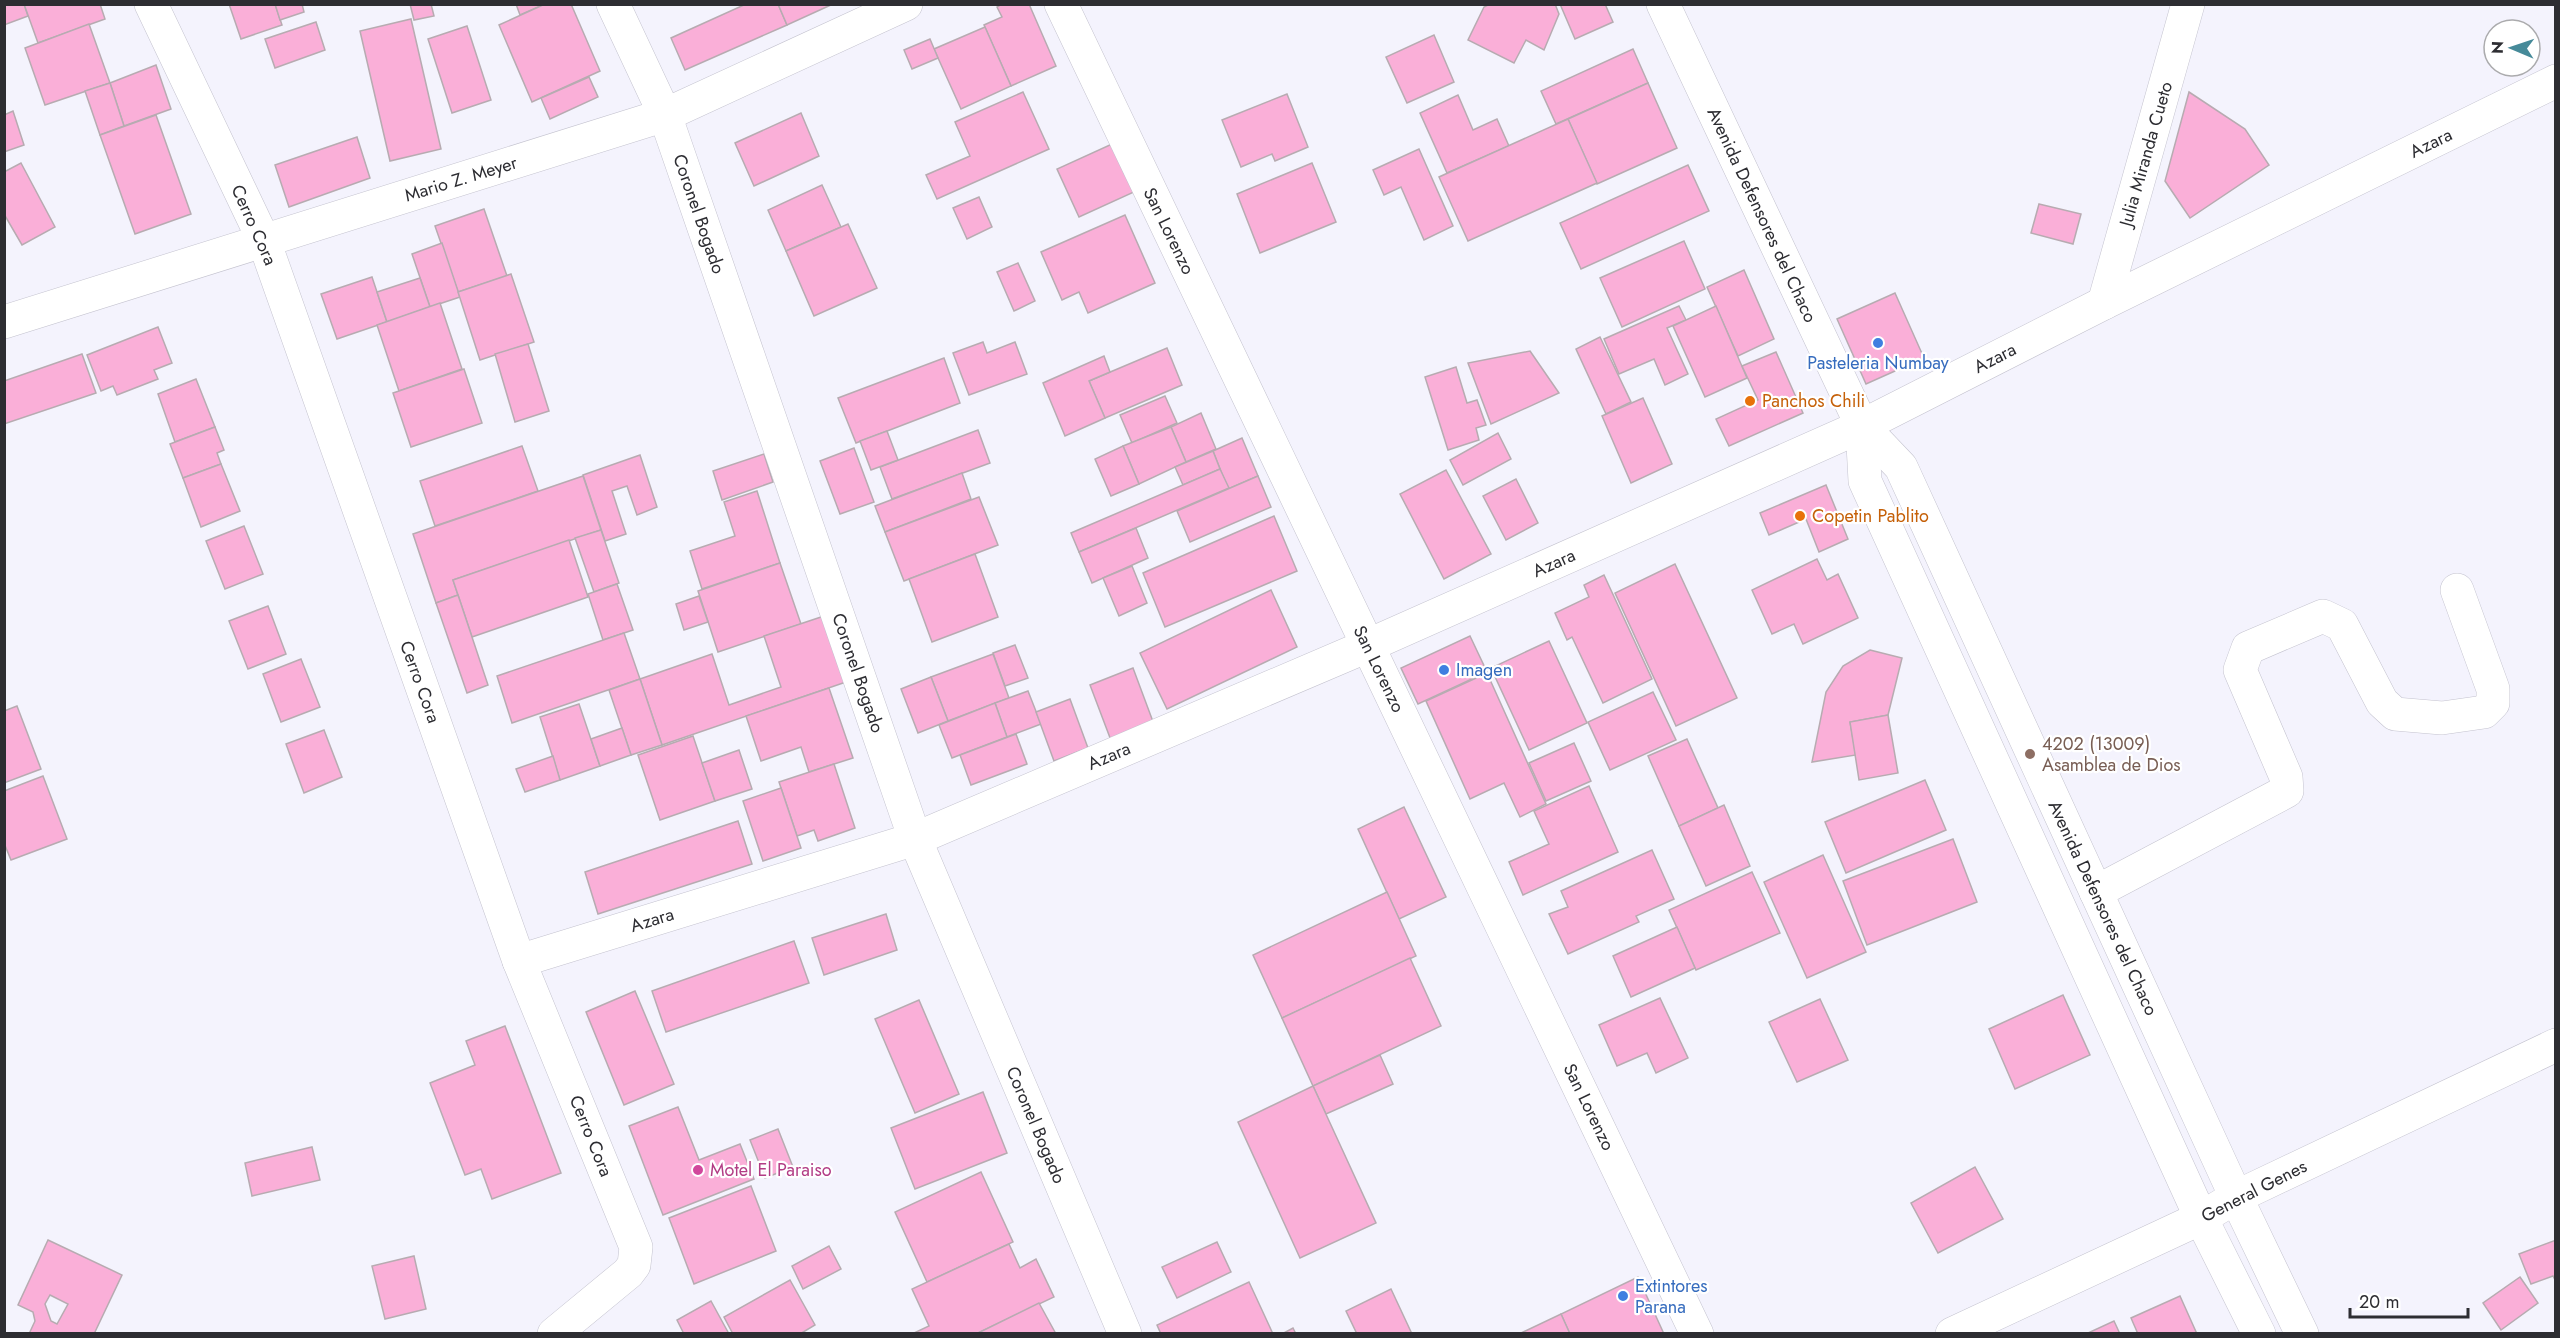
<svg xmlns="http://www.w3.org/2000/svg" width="2560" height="1338" font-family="Jost,sans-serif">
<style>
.building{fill:#faafd8;stroke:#b7abb1;stroke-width:1.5;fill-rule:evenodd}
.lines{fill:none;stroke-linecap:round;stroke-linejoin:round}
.street-casing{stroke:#c4c3cf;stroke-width:34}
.secondary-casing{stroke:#c4c3cf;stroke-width:34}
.street{stroke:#fff;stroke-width:33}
.secondary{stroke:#fff;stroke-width:33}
.shop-dot{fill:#3f7fe0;stroke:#fff;stroke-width:2}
.food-dot{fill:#e8710a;stroke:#fff;stroke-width:2}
.education-dot{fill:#8d6e63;stroke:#fff;stroke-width:2}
.hotel-dot{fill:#d1479c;stroke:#fff;stroke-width:2}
.labels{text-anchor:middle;stroke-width:4.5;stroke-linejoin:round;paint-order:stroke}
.street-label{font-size:18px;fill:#2d2d32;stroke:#fff}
.shop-label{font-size:18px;fill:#366cbe;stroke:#fff;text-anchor:start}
.food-label{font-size:18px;fill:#c56008;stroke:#fff;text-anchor:start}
.education-label{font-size:18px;fill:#785e54;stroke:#fff;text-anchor:start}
.hotel-label{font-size:18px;fill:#b23c85;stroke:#fff;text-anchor:start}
</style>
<rect width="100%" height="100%" fill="#f4f3fd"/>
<!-- building -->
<g class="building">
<polygon points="4,4 24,4 28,16 4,25"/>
<polygon points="24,4 100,4 105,19 38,43"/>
<polygon points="229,4 275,4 282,25 241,39"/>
<polygon points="275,4 302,4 304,12 280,20"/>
<polygon points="410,4 431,4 434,16 414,20"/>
<polygon points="516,4 545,4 520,15"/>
<polygon points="545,4 571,4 600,71 532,102 499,25"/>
<polygon points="746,4 778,4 787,25 685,70 671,38"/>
<polygon points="778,4 833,4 787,25"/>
<polygon points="1002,4 1029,4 1056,66 1011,86 984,25 1002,17 997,7"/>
<polygon points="1490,4 1555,4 1559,14 1544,50 1526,40 1514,63 1468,40 1484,7"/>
<polygon points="1560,4 1605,4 1613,22 1575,39"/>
<polygon points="411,19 441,149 390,161 360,31"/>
<polygon points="316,22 325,50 275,68 265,39"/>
<polygon points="89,24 110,83 45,105 25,48"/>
<polygon points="467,26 491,100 452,113 428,39"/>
<polygon points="985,27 1011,86 961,109 934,49"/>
<polygon points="1434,35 1454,82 1407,103 1386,57"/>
<polygon points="930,39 938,58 912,69 904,50"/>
<polygon points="1633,49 1648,83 1556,124 1541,91"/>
<polygon points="156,65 171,109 124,126 110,83"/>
<polygon points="589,77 598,97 550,119 541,98"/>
<polygon points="110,83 124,126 100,135 85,91"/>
<polygon points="1648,83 1677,148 1597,184 1568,119"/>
<polygon points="1023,92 1049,149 937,199 926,175 970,156 955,122"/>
<polygon points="2189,92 2245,129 2269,165 2190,218 2165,181"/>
<polygon points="1287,94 1308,147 1275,161 1272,154 1241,167 1222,120"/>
<polygon points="1458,95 1473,130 1497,119 1509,146 1447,173 1420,113"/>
<polygon points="13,111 24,145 4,152 4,115"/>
<polygon points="801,113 819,156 754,186 735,143"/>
<polygon points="156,115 191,214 135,234 100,135"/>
<polygon points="1568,119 1597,183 1468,241 1439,177"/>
<polygon points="357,137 370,178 289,207 275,165"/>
<polygon points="1112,144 1134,192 1079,217 1057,169"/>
<polygon points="1419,149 1453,226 1424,240 1401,187 1384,195 1373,170"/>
<polygon points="21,163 55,227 22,245 4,214 4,172"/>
<polygon points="1312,163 1336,222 1260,253 1237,194"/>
<polygon points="1688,165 1709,211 1581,269 1560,223"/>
<polygon points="822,185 841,227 786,251 768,210"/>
<polygon points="979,197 992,227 967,239 953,208"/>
<polygon points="2039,204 2081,214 2073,244 2031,233"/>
<polygon points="484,209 507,276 458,292 435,226"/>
<polygon points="1125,215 1155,283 1088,313 1079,292 1062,300 1041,252"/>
<polygon points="848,224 877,288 814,316 786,251"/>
<polygon points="1684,241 1705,289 1622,327 1600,278"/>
<polygon points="442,243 460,297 430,307 412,254"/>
<polygon points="1018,263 1035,301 1014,311 997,272"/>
<polygon points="1744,270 1774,339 1738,356 1707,287"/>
<polygon points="511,274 534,342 480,360 458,292"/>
<polygon points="372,277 387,322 337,339 321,294"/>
<polygon points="420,278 430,307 387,322 377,292"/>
<polygon points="1895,293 1924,358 1866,384 1837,319"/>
<polygon points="440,303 462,369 399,391 377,325"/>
<polygon points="1679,306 1686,320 1667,328 1688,374 1665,385 1654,359 1619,374 1604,339"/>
<polygon points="1716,306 1747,378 1705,397 1673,326"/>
<polygon points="158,327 172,363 154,370 158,379 117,395 113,386 101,391 87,355"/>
<polygon points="1600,337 1631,402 1606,414 1576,349"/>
<polygon points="983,342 987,353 1015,342 1027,374 969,395 953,353"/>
<polygon points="528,344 549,411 515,422 495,354"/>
<polygon points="1167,348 1182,385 1105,418 1089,381"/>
<polygon points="1530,351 1559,393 1491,424 1468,363"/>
<polygon points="1776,352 1803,413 1729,446 1716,419 1758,400 1742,366"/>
<polygon points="82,354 96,393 4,424 4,381"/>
<polygon points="1104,356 1110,372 1089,381 1105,418 1065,436 1043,383"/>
<polygon points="944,358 960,403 856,443 838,398"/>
<polygon points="1456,367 1467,403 1477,400 1486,425 1476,428 1479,440 1448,450 1425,377"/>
<polygon points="464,369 482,423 411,447 393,393"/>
<polygon points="196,379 215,427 175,442 158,394"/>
<polygon points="1165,396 1177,423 1132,443 1120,415"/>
<polygon points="1643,398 1672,464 1631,483 1602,416"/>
<polygon points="1201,413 1216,449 1186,462 1171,427"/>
<polygon points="215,427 224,450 217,453 221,464 183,478 170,444"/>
<polygon points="1171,427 1186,462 1139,484 1123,446"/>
<polygon points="978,430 990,463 892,499 880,467"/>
<polygon points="887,431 898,460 871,470 860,441"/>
<polygon points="1498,433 1511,459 1463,485 1450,460"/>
<polygon points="1242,438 1258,476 1228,489 1213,451"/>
<polygon points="522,446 538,491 435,526 420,481"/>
<polygon points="1123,446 1139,484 1111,496 1095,459"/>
<polygon points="854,448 874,502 840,514 820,461"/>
<polygon points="1213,451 1220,469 1183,485 1175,467"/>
<polygon points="764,454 773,482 722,500 713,471"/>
<polygon points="640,455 657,507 637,515 627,486 612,491 626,534 605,541 583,475"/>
<polygon points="221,464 240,511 201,527 183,478"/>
<polygon points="1220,469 1229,488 1079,552 1071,533"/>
<polygon points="1446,470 1491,554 1444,579 1400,494"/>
<polygon points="962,473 971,499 885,532 875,506"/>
<polygon points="583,476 601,530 453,580 458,595 436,603 413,534"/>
<polygon points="1258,476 1271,507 1190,542 1177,511"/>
<polygon points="1516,479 1538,523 1506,540 1483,496"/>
<polygon points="1826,485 1848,539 1819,552 1806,519 1769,535 1760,513"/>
<polygon points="757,491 780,563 702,589 690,551 735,536 724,502"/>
<polygon points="979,497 998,545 904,581 885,532"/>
<polygon points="1274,516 1297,571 1165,627 1143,573"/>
<polygon points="244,526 263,574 225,589 206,541"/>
<polygon points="1136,528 1148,558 1092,583 1079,552"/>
<polygon points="601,530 619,583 594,592 575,538"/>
<polygon points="569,540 588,597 472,637 453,580"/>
<polygon points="975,554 998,617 932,642 909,579"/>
<polygon points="1817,559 1827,580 1838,574 1858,618 1803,644 1794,624 1772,634 1752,590"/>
<polygon points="780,563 801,624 718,652 698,591"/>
<polygon points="1675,564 1737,698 1676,726 1615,593"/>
<polygon points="1132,566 1147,603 1119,616 1103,578"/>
<polygon points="1604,575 1652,679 1603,703 1572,637 1567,640 1555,613 1589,597 1584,585"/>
<polygon points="617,584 633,630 603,640 588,594"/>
<polygon points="1271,590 1297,647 1167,709 1140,653"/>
<polygon points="458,595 488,685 467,693 436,603"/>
<polygon points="699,596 708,622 684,630 676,604"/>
<polygon points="268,606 286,654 248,669 229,621"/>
<polygon points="824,616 846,682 662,745 640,679 712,654 729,705 781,687 764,636"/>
<polygon points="624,633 640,679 512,723 497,676"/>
<polygon points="1470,636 1487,672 1418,704 1401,668"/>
<polygon points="1549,641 1587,723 1529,750 1491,668"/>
<polygon points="1015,645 1028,678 1005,686 993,653"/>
<polygon points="1870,650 1902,658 1888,715 1850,722 1856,755 1812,762 1826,692 1843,666"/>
<polygon points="993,654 1009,698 948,721 931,677"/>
<polygon points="301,659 320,707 281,722 263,674"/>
<polygon points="1133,668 1155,727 1112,743 1090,685"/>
<polygon points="1487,673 1546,804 1520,817 1504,783 1470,799 1426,701"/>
<polygon points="931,677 948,721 918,733 901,689"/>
<polygon points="640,679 662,745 631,755 609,690"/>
<polygon points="829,688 853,758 809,772 801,747 761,761 746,716"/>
<polygon points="1028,691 1041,724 1007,737 995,703"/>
<polygon points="1653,692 1676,740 1610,770 1588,722"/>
<polygon points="1070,699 1088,748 1054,761 1036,712"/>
<polygon points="995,703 1007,737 952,758 939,725"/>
<polygon points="579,704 600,766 560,780 540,717"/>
<polygon points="17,706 41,769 4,783 4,711"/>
<polygon points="1888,715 1898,773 1859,780 1850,722"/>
<polygon points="622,728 631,755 600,766 591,739"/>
<polygon points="324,730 342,777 304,793 286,744"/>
<polygon points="1016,734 1027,764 971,785 960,755"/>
<polygon points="693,736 715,801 660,820 638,755"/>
<polygon points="1687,739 1718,808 1679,826 1648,756"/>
<polygon points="1574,743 1591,781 1546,801 1529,763"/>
<polygon points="739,750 752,789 715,801 702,763"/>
<polygon points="553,756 560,780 525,792 516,769"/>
<polygon points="834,764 855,828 818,841 814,830 797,836 779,782"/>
<polygon points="43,776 67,839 11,860 4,843 4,791"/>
<polygon points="1925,780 1946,830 1846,873 1825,822"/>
<polygon points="1589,786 1618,852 1523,895 1509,862 1549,844 1534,811"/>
<polygon points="781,788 801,848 763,861 743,801"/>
<polygon points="1724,805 1750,866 1706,886 1679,826"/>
<polygon points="1404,807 1446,897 1399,919 1358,829"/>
<polygon points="738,821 752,864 598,914 585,872"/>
<polygon points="1953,839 1977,902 1867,945 1843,881"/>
<polygon points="1652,850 1674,899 1636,916 1639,922 1568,954 1549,914 1568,907 1561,891"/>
<polygon points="1823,855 1866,952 1807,978 1764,882"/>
<polygon points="1752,872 1780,933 1696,970 1669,910"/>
<polygon points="1387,892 1416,956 1282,1018 1253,955"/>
<polygon points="886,914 897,950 824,975 812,938"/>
<polygon points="1677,927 1695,968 1631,997 1613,956"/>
<polygon points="794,941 809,983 666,1032 652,991"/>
<polygon points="1410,958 1441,1026 1313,1086 1282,1018"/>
<polygon points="635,991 674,1084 624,1105 586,1012"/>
<polygon points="2063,995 2090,1055 2015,1089 1989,1029"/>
<polygon points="1660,998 1688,1058 1656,1073 1647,1053 1617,1066 1599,1025"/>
<polygon points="1820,999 1848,1060 1797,1082 1769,1022"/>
<polygon points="919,1000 959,1094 915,1113 875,1019"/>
<polygon points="505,1026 561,1173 492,1199 481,1169 465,1175 430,1083 475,1065 466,1041"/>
<polygon points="1380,1055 1393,1084 1326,1114 1313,1086"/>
<polygon points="1313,1086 1376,1223 1300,1258 1238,1122"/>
<polygon points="983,1092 1007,1153 915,1189 891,1128"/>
<polygon points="678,1107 699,1160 740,1144 754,1179 663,1215 629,1126"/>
<polygon points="778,1129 793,1167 765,1178 750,1140"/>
<polygon points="312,1147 320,1180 252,1196 245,1163"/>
<polygon points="1975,1167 2003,1219 1938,1253 1911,1203"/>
<polygon points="981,1172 1013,1242 927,1282 895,1212"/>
<polygon points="751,1186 776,1251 694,1284 669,1218"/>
<path d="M48,1240L122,1275L94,1334H29L35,1321L33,1312L18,1305ZM50,1295L68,1304L57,1324L51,1321L45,1304Z"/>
<polygon points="2556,1240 2556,1282 2553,1276 2531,1284 2519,1254"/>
<polygon points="1217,1242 1231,1272 1177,1298 1162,1267"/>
<polygon points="1009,1244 1020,1268 1036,1259 1054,1297 976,1334 912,1334 929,1326 912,1289"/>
<polygon points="829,1246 841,1269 803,1289 792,1266"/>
<polygon points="414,1256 426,1309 385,1319 372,1266"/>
<polygon points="1638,1277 1664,1334 1570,1334 1561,1314"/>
<polygon points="2520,1277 2538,1303 2501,1330 2483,1303"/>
<polygon points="790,1280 815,1325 800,1334 733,1334 724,1317"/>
<polygon points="1249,1282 1273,1334 1161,1334 1157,1325"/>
<polygon points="1391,1289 1412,1334 1357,1334 1346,1311"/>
<polygon points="2180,1296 2197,1334 2138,1334 2131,1318"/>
<polygon points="711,1301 729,1334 684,1334 677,1320"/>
<polygon points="1039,1303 1056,1334 976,1334"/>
<polygon points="1561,1314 1570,1334 1519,1334"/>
<polygon points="2114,1321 2120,1334 2088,1334 2088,1333"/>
<polygon points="1293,1328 1296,1334 1282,1334"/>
</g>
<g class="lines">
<defs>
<g id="street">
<polyline points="151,4 264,241 519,961 636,1247 634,1265 628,1273 554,1334"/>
<polyline points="613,4 665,115 915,839 1125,1334"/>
<polyline points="1061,4 1697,1334"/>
<polyline points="2104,303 2188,4"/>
<polyline points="4,322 665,115 906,4"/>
<polyline points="2096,892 2287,791 2286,777 2240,670 2248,648 2323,616 2342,625 2382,702 2395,714 2442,718 2484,712 2493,703 2493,689 2457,590"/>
<polyline points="519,961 915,839 1367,646 1862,426 2104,303 2556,81"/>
</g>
<g id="secondary">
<polyline points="1663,4 1862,426 1901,467 2236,1197 2302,1334"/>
<polyline points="1862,426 1865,481 2201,1218 2259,1334"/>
<polyline points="1952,1334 2201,1218 2236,1197 2556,1045"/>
</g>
</defs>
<!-- street casing -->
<use href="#street" class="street-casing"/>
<!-- secondary casing -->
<use href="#secondary" class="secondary-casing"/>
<!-- street -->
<use href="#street" class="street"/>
<!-- secondary -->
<use href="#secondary" class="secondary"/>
</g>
<!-- markers -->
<g class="shop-dot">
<circle cx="1878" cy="343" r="6"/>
<circle cx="1444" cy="670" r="6"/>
<circle cx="1623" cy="1296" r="6"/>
</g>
<g class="food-dot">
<circle cx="1750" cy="401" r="6"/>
<circle cx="1800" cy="516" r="6"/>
</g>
<circle class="education-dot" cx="2030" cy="754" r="6"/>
<circle class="hotel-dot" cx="698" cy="1170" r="6"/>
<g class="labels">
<!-- street labels -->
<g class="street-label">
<text transform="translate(2431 143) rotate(-26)" y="6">Azara</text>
<text transform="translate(2146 154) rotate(-74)" y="6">Julia Miranda Cueto</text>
<text transform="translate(461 179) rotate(-17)" y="6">Mario Z. Meyer</text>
<text transform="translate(699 214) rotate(71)" y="6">Coronel Bogado</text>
<text transform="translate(1762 215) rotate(65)" y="6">Avenida Defensores del Chaco</text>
<text transform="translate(254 225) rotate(66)" y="6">Cerro Cora</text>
<text transform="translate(1169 231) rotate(64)" y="6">San Lorenzo</text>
<text transform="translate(1995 358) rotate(-27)" y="6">Azara</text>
<text transform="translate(1554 563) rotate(-24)" y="6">Azara</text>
<text transform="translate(1379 669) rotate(64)" y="6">San Lorenzo</text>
<text transform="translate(858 673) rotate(71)" y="6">Coronel Bogado</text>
<text transform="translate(420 682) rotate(70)" y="6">Cerro Cora</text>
<text transform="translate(1109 756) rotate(-23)" y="6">Azara</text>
<text transform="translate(2103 908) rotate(65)" y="6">Avenida Defensores del Chaco</text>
<text transform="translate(652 920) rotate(-17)" y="6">Azara</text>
<text transform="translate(1589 1107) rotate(64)" y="6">San Lorenzo</text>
<text transform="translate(1036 1125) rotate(67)" y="6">Coronel Bogado</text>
<text transform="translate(591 1136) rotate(68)" y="6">Cerro Cora</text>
<text transform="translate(2254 1191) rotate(-27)" y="6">General Genes</text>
</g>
<!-- shop labels -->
<g class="shop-label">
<text x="1878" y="369" text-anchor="middle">Pasteleria Numbay</text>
<text x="1456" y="676">Imagen</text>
<text x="1635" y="1292">Extintores<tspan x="1635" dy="21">Parana</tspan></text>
</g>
<!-- food labels -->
<g class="food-label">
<text x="1762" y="407">Panchos Chili</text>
<text x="1812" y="522">Copetin Pablito</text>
</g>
<!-- education labels -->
<g class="education-label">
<text x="2042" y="750">4202 (13009)<tspan x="2042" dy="21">Asamblea de Dios</tspan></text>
</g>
<!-- hotel labels -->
<g class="hotel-label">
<text x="710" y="1176">Motel El Paraiso</text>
</g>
</g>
<!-- border -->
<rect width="2560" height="1338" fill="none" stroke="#2d2d32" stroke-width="12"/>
<!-- north arrow -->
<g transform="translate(2512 48) rotate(272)"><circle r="28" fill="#ffffff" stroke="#ababad" stroke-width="1.5"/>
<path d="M0-4.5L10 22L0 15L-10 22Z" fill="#468a99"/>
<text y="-9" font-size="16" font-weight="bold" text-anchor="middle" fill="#2d2d32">N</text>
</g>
<!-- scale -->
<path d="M2350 1308v9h118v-9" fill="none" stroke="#2d2d32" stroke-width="3"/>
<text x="2359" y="1308" font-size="18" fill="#2d2d32" stroke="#ffffff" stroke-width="4.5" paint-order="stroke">20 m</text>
</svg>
